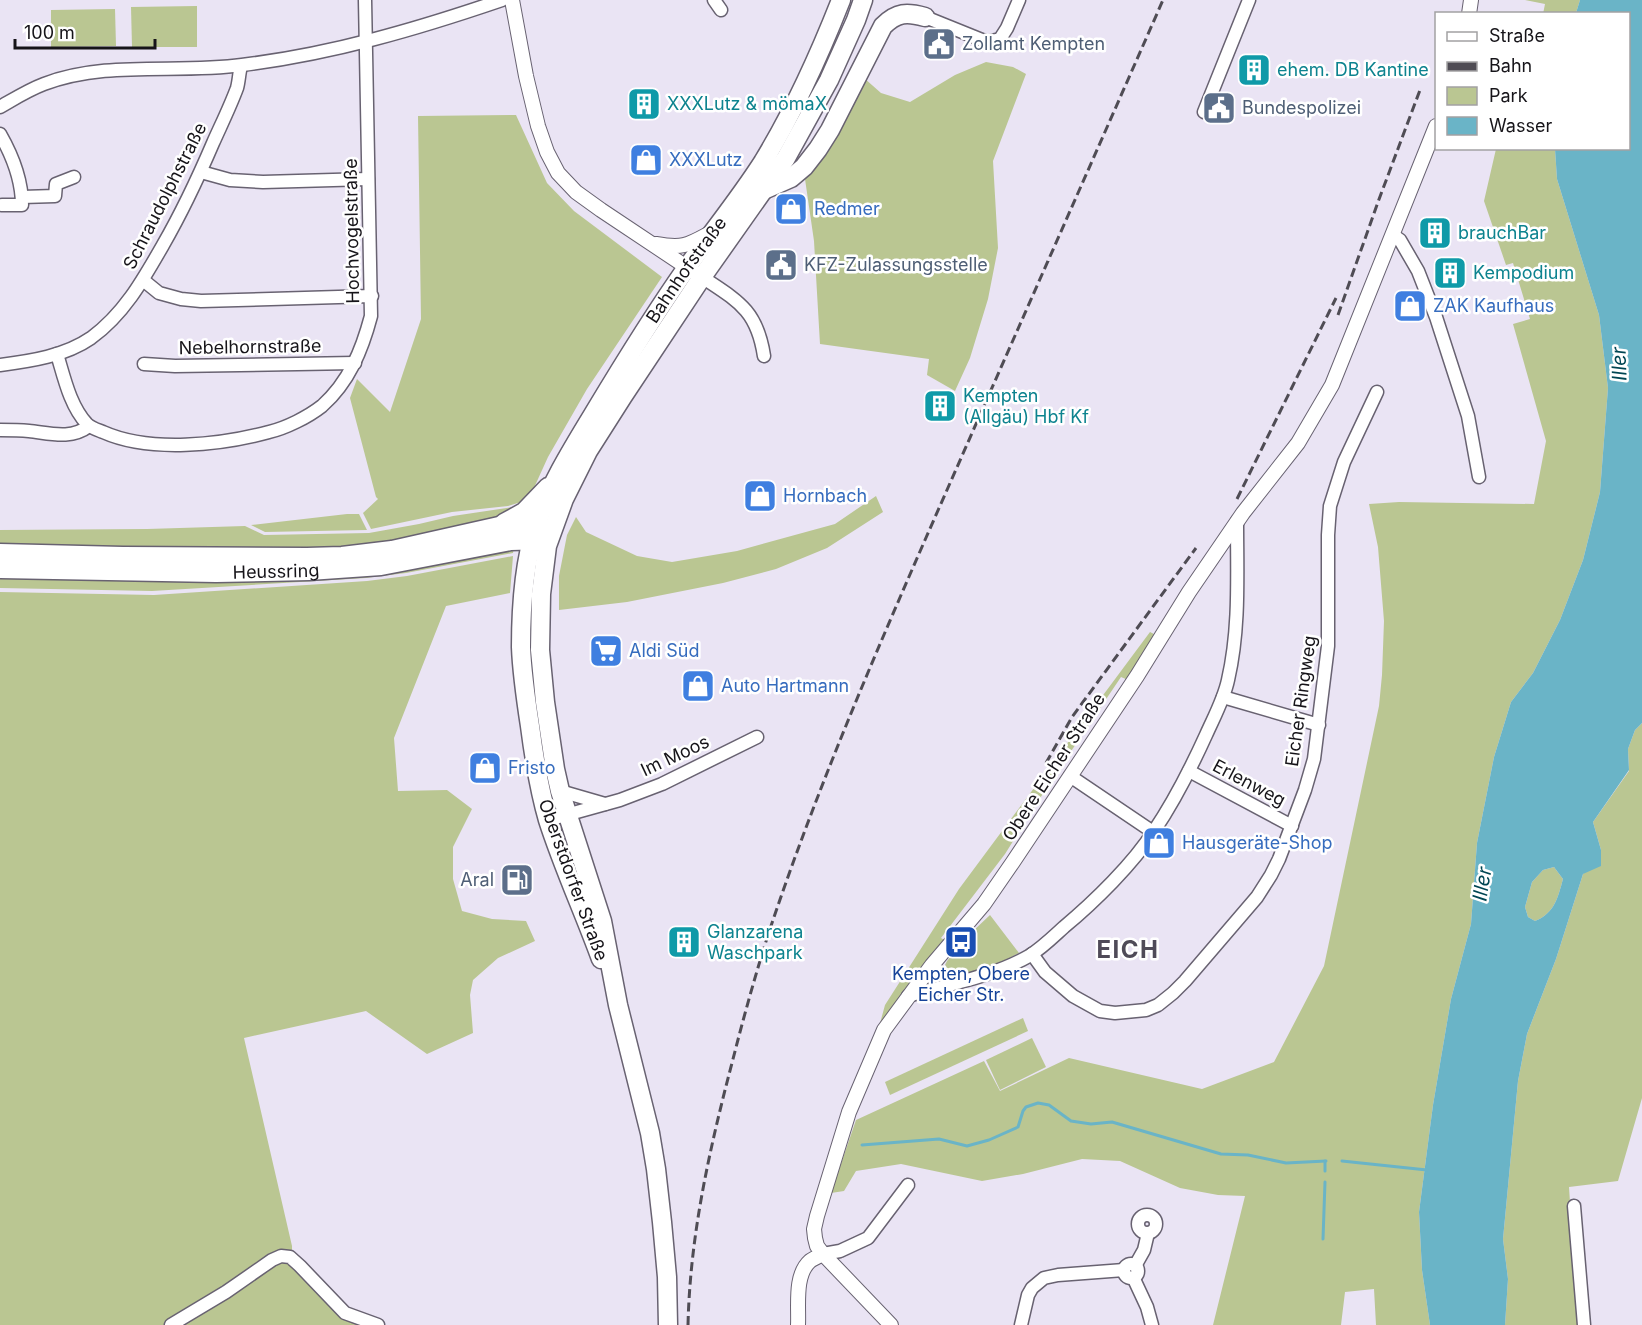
<svg xmlns="http://www.w3.org/2000/svg" width="1642" height="1325" font-family="Inter,sans-serif">
<style>
.green{fill:#bac692}
.water{fill:#6ab4c7;fill-rule:evenodd}
.lines{fill:none;stroke-linecap:round;stroke-linejoin:round}
.stream{stroke:#6ab4c7;stroke-width:3}
.minor-casing{stroke:#686271;stroke-width:15}
.tertiary-casing{stroke:#686271;stroke-width:16}
.primary-casing{stroke:#686271;stroke-width:21}
.minor{stroke:#fff;stroke-width:12}
.tertiary{stroke:#fff;stroke-width:14}
.primary{stroke:#fff;stroke-width:18}
.rail{stroke:#4f4c54;stroke-width:3;stroke-dasharray:9 4.5;stroke-linecap:butt}
.labels{text-anchor:middle;stroke-width:5;stroke-linejoin:round;paint-order:stroke}
.service-label{font-size:18px;fill:#4e5e75;stroke:#fff;text-anchor:start}
.culture-label{font-size:18px;fill:#0d838f;stroke:#fff;text-anchor:start}
.shop-label{font-size:18px;fill:#366cbe;stroke:#fff;text-anchor:start}
.street-label{font-size:18px;fill:#161419;stroke:#fff}
.transit-label{font-size:18px;fill:#164399;stroke:#fff}
.water-label{font-size:20px;font-style:italic;fill:#004653;stroke:#fff}
.district-label{font-size:24px;font-weight:bold;letter-spacing:1.5px;fill:#4f4a58;stroke:#fff}
</style>
<rect width="100%" height="100%" fill="#eae4f4"/>
<!-- green -->
<g class="green">
<polygon points="1525,0 1580,0 1576,13 1543,14 1545,4"/>
<polygon points="197,6 197,47 132,47 131,7"/>
<polygon points="115,9 116,46 51,47 51,10"/>
<polygon points="986,62 1013,67 1026,74 993,161 998,248 988,299 970,358 955,391 927,375 929,359 820,344 814,241 805,179 819,162 864,78 881,93 910,102 955,75"/>
<polygon points="516,115 547,183 574,211 662,277 587,389 548,457 533,490 521,502 508,506 452,512 371,529 363,513 378,499 376,497 350,398 357,379 390,412 421,319 418,116"/>
<polygon points="1496,149 1555,149 1557,179 1599,315 1608,388 1600,492 1583,560 1560,620 1533,673 1511,702 1494,757 1477,843 1471,924 1451,999 1433,1105 1419,1212 1422,1270 1430,1325 1376,1325 1374,1289 1345,1292 1341,1325 1213,1325 1245,1196 1218,1195 1180,1188 1120,1161 1082,1159 1023,1174 982,1181 901,1164 856,1171 844,1191 831,1193 856,1120 984,1061 1000,1091 1069,1058 1202,1089 1274,1062 1324,966 1379,706 1382,675 1384,621 1378,547 1369,504 1399,502 1534,504 1546,441 1513,324 1530,319 1513,263 1506,265 1484,201"/>
<polygon points="876,496 883,512 827,548 776,569 723,583 627,602 559,610 559,576 567,535 576,517 586,532 637,556 672,562 737,551 835,524"/>
<polygon points="520,506 498,520 342,551 0,549 0,530 147,529 245,526 264,535 369,533 419,524 453,516"/>
<polygon points="347,514 359,514 367,530 265,532 251,525"/>
<polygon points="514,547 513,553 406,573 366,578 152,591 0,588 0,574"/>
<polygon points="513,556 510,593 446,606 394,738 398,791 447,790 472,809 453,847 453,879 462,911 492,919 526,921 535,941 498,958 473,980 470,995 473,1033 427,1054 366,1011 244,1038 292,1246 292,1253 164,1325 0,1325 0,592 154,595 367,581 407,576"/>
<polygon points="1150,632 1156,635 1128,680 1121,677 1049,784 1005,854 941,938 946,941 879,1027 885,1005 959,889"/>
<polygon points="1642,723 1642,1098 1618,1181 1569,1187 1578,1325 1505,1325 1508,1279 1503,1239 1518,1081 1527,1034 1556,959 1583,874 1601,850 1593,822 1629,771 1628,749 1635,730"/>
<path d="M1554,867L1563,879C1558,897 1555,913 1535,921L1528,917L1525,907L1532,882L1543,870Z"/>
<path d="M990,915L1019,953C1000,963 970,979 949,972L945,965L947,961L971,933Z"/>
<polygon points="1023,1018 1028,1031 890,1095 885,1082"/>
<polygon points="1032,1038 1046,1067 1000,1090 986,1060"/>
<polygon points="290,1261 368,1325 176,1325 274,1262"/>
</g>
<!-- water -->
<path class="water" d="M1580,0H1642V723L1635,730L1628,749L1629,770L1593,822L1601,850V866L1583,874L1556,959L1527,1034L1518,1081L1503,1239L1508,1279L1505,1325H1430L1422,1270L1419,1212L1433,1105L1451,999L1471,924L1477,843L1494,757L1511,702L1533,673L1560,620L1583,560L1600,492L1608,388L1599,315L1557,179L1555,149L1628,148V14L1576,13ZM1554,867L1563,879C1558,897 1555,913 1535,921L1528,917L1525,907L1532,882L1543,870Z"/>
<g class="lines">
<!-- stream -->
<g class="stream">
<polyline points="862,1145 939,1139 967,1146 989,1140 1018,1127 1023,1111 1026,1107 1038,1103 1049,1105 1071,1121 1091,1124 1112,1122 1221,1154 1248,1155 1286,1163 1326,1161"/>
<polyline points="1325,1161 1325,1171"/>
<polyline points="1342,1161 1427,1170"/>
<polyline points="1323,1239 1325,1182"/>
</g>
<defs>
<g id="minor">
<polyline points="714,0 721,10"/>
<polyline points="925,17 987,42 1000,39 1007,28 1019,0"/>
<path d="M0,107C14,99 28,90 44,84C107,60 177,74 242,65C332,54 417,29 502,0"/>
<polyline points="1204,112 1249,0"/>
<path d="M0,134C12,155 22,180 22,205H2"/>
<polyline points="201,172 230,180 263,182 368,179"/>
<polyline points="22,197 55,196 56,184 74,177"/>
<polyline points="1393,235 1400,240 1418,271 1436,317 1468,416 1479,477"/>
<path d="M702,277C738,301 757,310 764,356"/>
<polyline points="143,280 159,293 181,299 201,301 372,296"/>
<path d="M57,354C64,377 70,406 87,424C91,428 98,430 103,432C150,453 221,445 269,432C286,428 308,417 322,406C349,382 362,350 371,316L365,0"/>
<polyline points="144,364 175,366 355,363"/>
<path d="M0,365C31,361 65,356 91,338C124,314 143,280 163,245C182,212 198,178 213,143C221,125 230,107 237,88C239,81 239,73 241,66"/>
<path d="M0,430C10,430 19,430 29,431C49,433 71,440 89,426"/>
<polyline points="1223,697 1319,725"/>
<polyline points="1189,771 1292,826"/>
<polyline points="1070,776 1153,832"/>
<polyline points="560,791 605,804"/>
<polyline points="548,820 620,800 662,784 757,737"/>
<polyline points="1032,954 1045,972 1073,996 1100,1011 1115,1013 1146,1010 1158,1005 1173,993 1185,981 1257,897 1271,875 1279,859 1305,790 1314,759 1328,646 1328,535 1330,506 1344,462 1377,392"/>
<polyline points="932,965 951,983"/>
<path d="M908,996C949,984 992,977 1029,956C1042,948 1053,937 1064,927C1094,902 1133,864 1154,831C1175,800 1191,768 1206,735C1214,717 1224,699 1228,680C1240,628 1237,575 1237,521"/>
<polyline points="1574,1206 1584,1325"/>
<circle cx="1147" cy="1224" r="9"/>
<polyline points="823,1254 840,1251 868,1238 908,1185"/>
<circle cx="1131" cy="1271" r="7"/>
<polyline points="1135,1266 1144,1250 1148,1233"/>
<polyline points="1133,1277 1147,1307 1152,1325"/>
<polyline points="171,1325 226,1292 272,1260 281,1256 290,1257 300,1266 345,1313 378,1325"/>
<polyline points="1021,1325 1028,1295 1032,1288 1044,1278 1058,1275 1124,1270"/>
</g>
<g id="tertiary">
<polyline points="512,0 526,76 538,126 547,152 558,173 576,192 601,210 694,272"/>
<polyline points="1469,14 1471,0"/>
<path d="M656,244C684,249 688,245 712,232"/>
<path d="M798,1325C799,1306 794,1275 810,1261C814,1258 819,1256 823,1254"/>
<polyline points="891,1325 823,1254 817,1246 815,1238 814,1229 817,1216 849,1112 884,1030 932,965 984,904 1013,862 1137,676 1189,592 1243,513 1298,443 1332,385 1436,126"/>
</g>
<g id="primary">
<path d="M766,189L791,178L804,167L818,149L830,130L883,26C897,12 907,12 925,17"/>
<polyline points="504,523 524,512 548,487"/>
<polyline points="0,553 123,556 307,557 342,556 392,550 499,526 525,524 536,526"/>
<path id="s1" d="M0,569L216,573L309,571L381,566L511,541L544,540"/>
<path id="s2" d="M601,959C584,912 563,867 548,820C539,789 534,757 530,726C526,700 522,673 521,647C521,609 524,563 536,526C549,486 572,449 594,413C624,363 655,313 688,266C713,231 740,198 763,162C794,111 819,56 841,0"/>
<polyline points="668,1325 667,1277 662,1222 656,1169 650,1133 618,1005 602,921 560,791 555,769 545,702 540,650 541,594 547,546 564,499 588,451 623,396 702,277 786,158 829,80 856,20 863,0"/>
</g>
</defs>
<!-- minor casing -->
<use href="#minor" class="minor-casing"/>
<!-- tertiary casing -->
<use href="#tertiary" class="tertiary-casing"/>
<!-- primary casing -->
<use href="#primary" class="primary-casing"/>
<!-- minor -->
<use href="#minor" class="minor"/>
<!-- tertiary -->
<use href="#tertiary" class="tertiary"/>
<!-- primary -->
<use href="#primary" class="primary"/>
<!-- rail -->
<g class="rail">
<polyline points="1338,315 1378,202 1420,90"/>
<polyline points="1237,499 1336,298"/>
<polyline points="1046,763 1072,717 1196,548"/>
<path d="M688,1325C690,1234 710,1147 733,1059C744,1016 756,972 770,929C814,797 869,668 925,540C1004,360 1084,180 1163,0"/>
</g>
</g>
<!-- icons -->
<defs>
<symbol id="civic-square" viewBox="-11 -11 22 22"><rect x="-9" y="-9" width="18" height="18" rx="4" fill="#5c6f8a" stroke="#fff"/><path d="M-.6-6.5H3V-4.5H.6V-3L4-1V1h2V6H-6V1h2V-1L-.6-3ZM-1.2 2.5V6h2.4V2.5Z" fill="#fff"/></symbol>
<symbol id="building-square" viewBox="-11 -11 22 22"><rect x="-9" y="-9" width="18" height="18" rx="4" fill="#0f9aa8" stroke="#fff"/><path d="M-4-6H4V6H1V3H-1V6H-4ZM-2.5-4.3h1.7v1.8h-1.7ZM.8-4.3h1.7v1.8H.8ZM-2.5-1h1.7V.8h-1.7ZM.8-1h1.7V.8H.8Z" fill="#fff"/></symbol>
<symbol id="shop-square" viewBox="-11 -11 22 22"><rect x="-9" y="-9" width="18" height="18" rx="4" fill="#3f7fe0" stroke="#fff"/><path d="M-5-2.5h2.3a2.7 3.5 0 0 1 5.4 0H5L5.5 6h-11ZM-1.5-2.5h3a1.5 2.3 0 0 0-3 0Z" fill="#fff"/></symbol>
<symbol id="supermarket-square" viewBox="-11 -11 22 22"><rect x="-9" y="-9" width="18" height="18" rx="4" fill="#3f7fe0" stroke="#fff"/><path d="M-6-5.5h2.5l.6 2H6L4.5 2H-2.5L-4.4-4H-6ZM-1.5 3.2a1.3 1.3 0 1 0 .1 0ZM3 3.2a1.3 1.3 0 1 0 .1 0Z" fill="#fff"/></symbol>
<symbol id="fuel-square" viewBox="-11 -11 22 22"><rect x="-9" y="-9" width="18" height="18" rx="4" fill="#5c6f8a" stroke="#fff"/><path d="M-5.5-6h7V0h2V4h1.3V-2.5L3-4.5l.8-.8L6-3V5H2.5V1h-1V6h-7ZM-4.2-4.7v3.2H.2V-4.7Z" fill="#fff"/></symbol>
<symbol id="bus-square" viewBox="-11 -11 22 22"><rect x="-9" y="-9" width="18" height="18" rx="4" fill="#1a4fb4" stroke="#fff"/><path d="M-5-6H5V4H4V6H2V4H-2V6H-4V4H-5ZM-3.5-4V0h7V-4ZM-3.5 1.2v1.5H-2V1.2ZM2 1.2v1.5H3.5V1.2Z" fill="#fff"/></symbol>
</defs>
<g fill-rule="evenodd">
<use href="#civic-square" x="920" y="25" width="38" height="38"/>
<use href="#building-square" x="1235" y="51" width="38" height="38"/>
<use href="#building-square" x="625" y="85" width="38" height="38"/>
<use href="#civic-square" x="1200" y="89" width="38" height="38"/>
<use href="#shop-square" x="627" y="141" width="38" height="38"/>
<use href="#shop-square" x="772" y="190" width="38" height="38"/>
<use href="#building-square" x="1416" y="214" width="38" height="38"/>
<use href="#civic-square" x="762" y="246" width="38" height="38"/>
<use href="#building-square" x="1431" y="254" width="38" height="38"/>
<use href="#shop-square" x="1391" y="287" width="38" height="38"/>
<use href="#building-square" x="921" y="387" width="38" height="38"/>
<use href="#shop-square" x="741" y="477" width="38" height="38"/>
<use href="#supermarket-square" x="587" y="632" width="38" height="38"/>
<use href="#shop-square" x="679" y="667" width="38" height="38"/>
<use href="#shop-square" x="466" y="749" width="38" height="38"/>
<use href="#shop-square" x="1140" y="824" width="38" height="38"/>
<use href="#fuel-square" x="498" y="861" width="38" height="38"/>
<use href="#building-square" x="665" y="923" width="38" height="38"/>
<use href="#bus-square" x="942" y="923" width="38" height="38"/>
</g>
<g class="labels">
<!-- service labels -->
<g class="service-label">
<text x="962" y="50">Zollamt Kempten</text>
<text x="1242" y="114">Bundespolizei</text>
<text x="804" y="271">KFZ-Zulassungsstelle</text>
<text x="494" y="886" text-anchor="end">Aral</text>
</g>
<!-- culture labels -->
<g class="culture-label">
<text x="1277" y="76">ehem. DB Kantine</text>
<text x="667" y="110">XXXLutz &amp; mömaX</text>
<text x="1458" y="239">brauchBar</text>
<text x="1473" y="279">Kempodium</text>
<text x="963" y="402">Kempten<tspan x="963" dy="21">(Allgäu) Hbf Kf</tspan></text>
<text x="707" y="938">Glanzarena<tspan x="707" dy="21">Waschpark</tspan></text>
</g>
<!-- shop labels -->
<g class="shop-label">
<text x="669" y="166">XXXLutz</text>
<text x="814" y="215">Redmer</text>
<text x="1433" y="312">ZAK Kaufhaus</text>
<text x="783" y="502">Hornbach</text>
<text x="629" y="657">Aldi Süd</text>
<text x="721" y="692">Auto Hartmann</text>
<text x="508" y="774">Fristo</text>
<text x="1182" y="849">Hausgeräte-Shop</text>
</g>
<!-- street labels -->
<g class="street-label">
<text transform="translate(165 196) rotate(-63)" y="6">Schraudolphstraße</text>
<text transform="translate(352 231) rotate(-91)" y="6">Hochvogelstraße</text>
<text dy="6" stroke="none"><textPath href="#s2" startOffset="744">Bahnhofstraße</textPath></text>
<text transform="translate(250 347) rotate(-1)" y="6">Nebelhornstraße</text>
<text dy="6" stroke="none"><textPath href="#s1" startOffset="276">Heussring</textPath></text>
<text transform="translate(1301 701) rotate(-82)" y="6">Eicher Ringweg</text>
<text transform="translate(675 756) rotate(-25)" y="6">Im Moos</text>
<text transform="translate(1054 767) rotate(-57)" y="6">Obere Eicher Straße</text>
<text transform="translate(1249 783) rotate(28)" y="6">Erlenweg</text>
<text transform="translate(573 880) rotate(70)" y="6">Oberstdorfer Straße</text>
</g>
<!-- transit labels -->
<g class="transit-label">
<text x="961" y="980">Kempten, Obere<tspan x="961" dy="21">Eicher Str.</tspan></text>
</g>
<!-- water labels -->
<g class="water-label">
<text transform="translate(1619 364) rotate(-92)" y="7">Iller</text>
<text transform="translate(1482 884) rotate(-81)" y="7">Iller</text>
</g>
<!-- district labels -->
<g class="district-label">
<text x="1128" y="958">EICH</text>
</g>
</g>
<!-- legend -->
<rect x="1435" y="12" width="195" height="138" fill="#ffffff" stroke="#a2a1a3" stroke-width="1.5"/>
<rect x="1447" y="32" width="30" height="9" fill="#ffffff" stroke="#a2a1a3" stroke-width="1.5"/>
<text x="1489" y="42" font-size="18" fill="#161419">Straße</text>
<rect x="1447" y="62" width="30" height="9" fill="#4f4c54" stroke="#a2a1a3" stroke-width="1.5"/>
<text x="1489" y="72" font-size="18" fill="#161419">Bahn</text>
<rect x="1447" y="87" width="30" height="18" fill="#bac692" stroke="#a2a1a3" stroke-width="1.5"/>
<text x="1489" y="102" font-size="18" fill="#161419">Park</text>
<rect x="1447" y="117" width="30" height="18" fill="#6ab4c7" stroke="#a2a1a3" stroke-width="1.5"/>
<text x="1489" y="132" font-size="18" fill="#161419">Wasser</text>
<!-- scale -->
<path d="M15 39v9h140v-9" fill="none" stroke="#161419" stroke-width="3"/>
<text x="24" y="39" font-size="18" fill="#161419" stroke="#ffffff" stroke-width="4.5" paint-order="stroke">100 m</text>
</svg>
